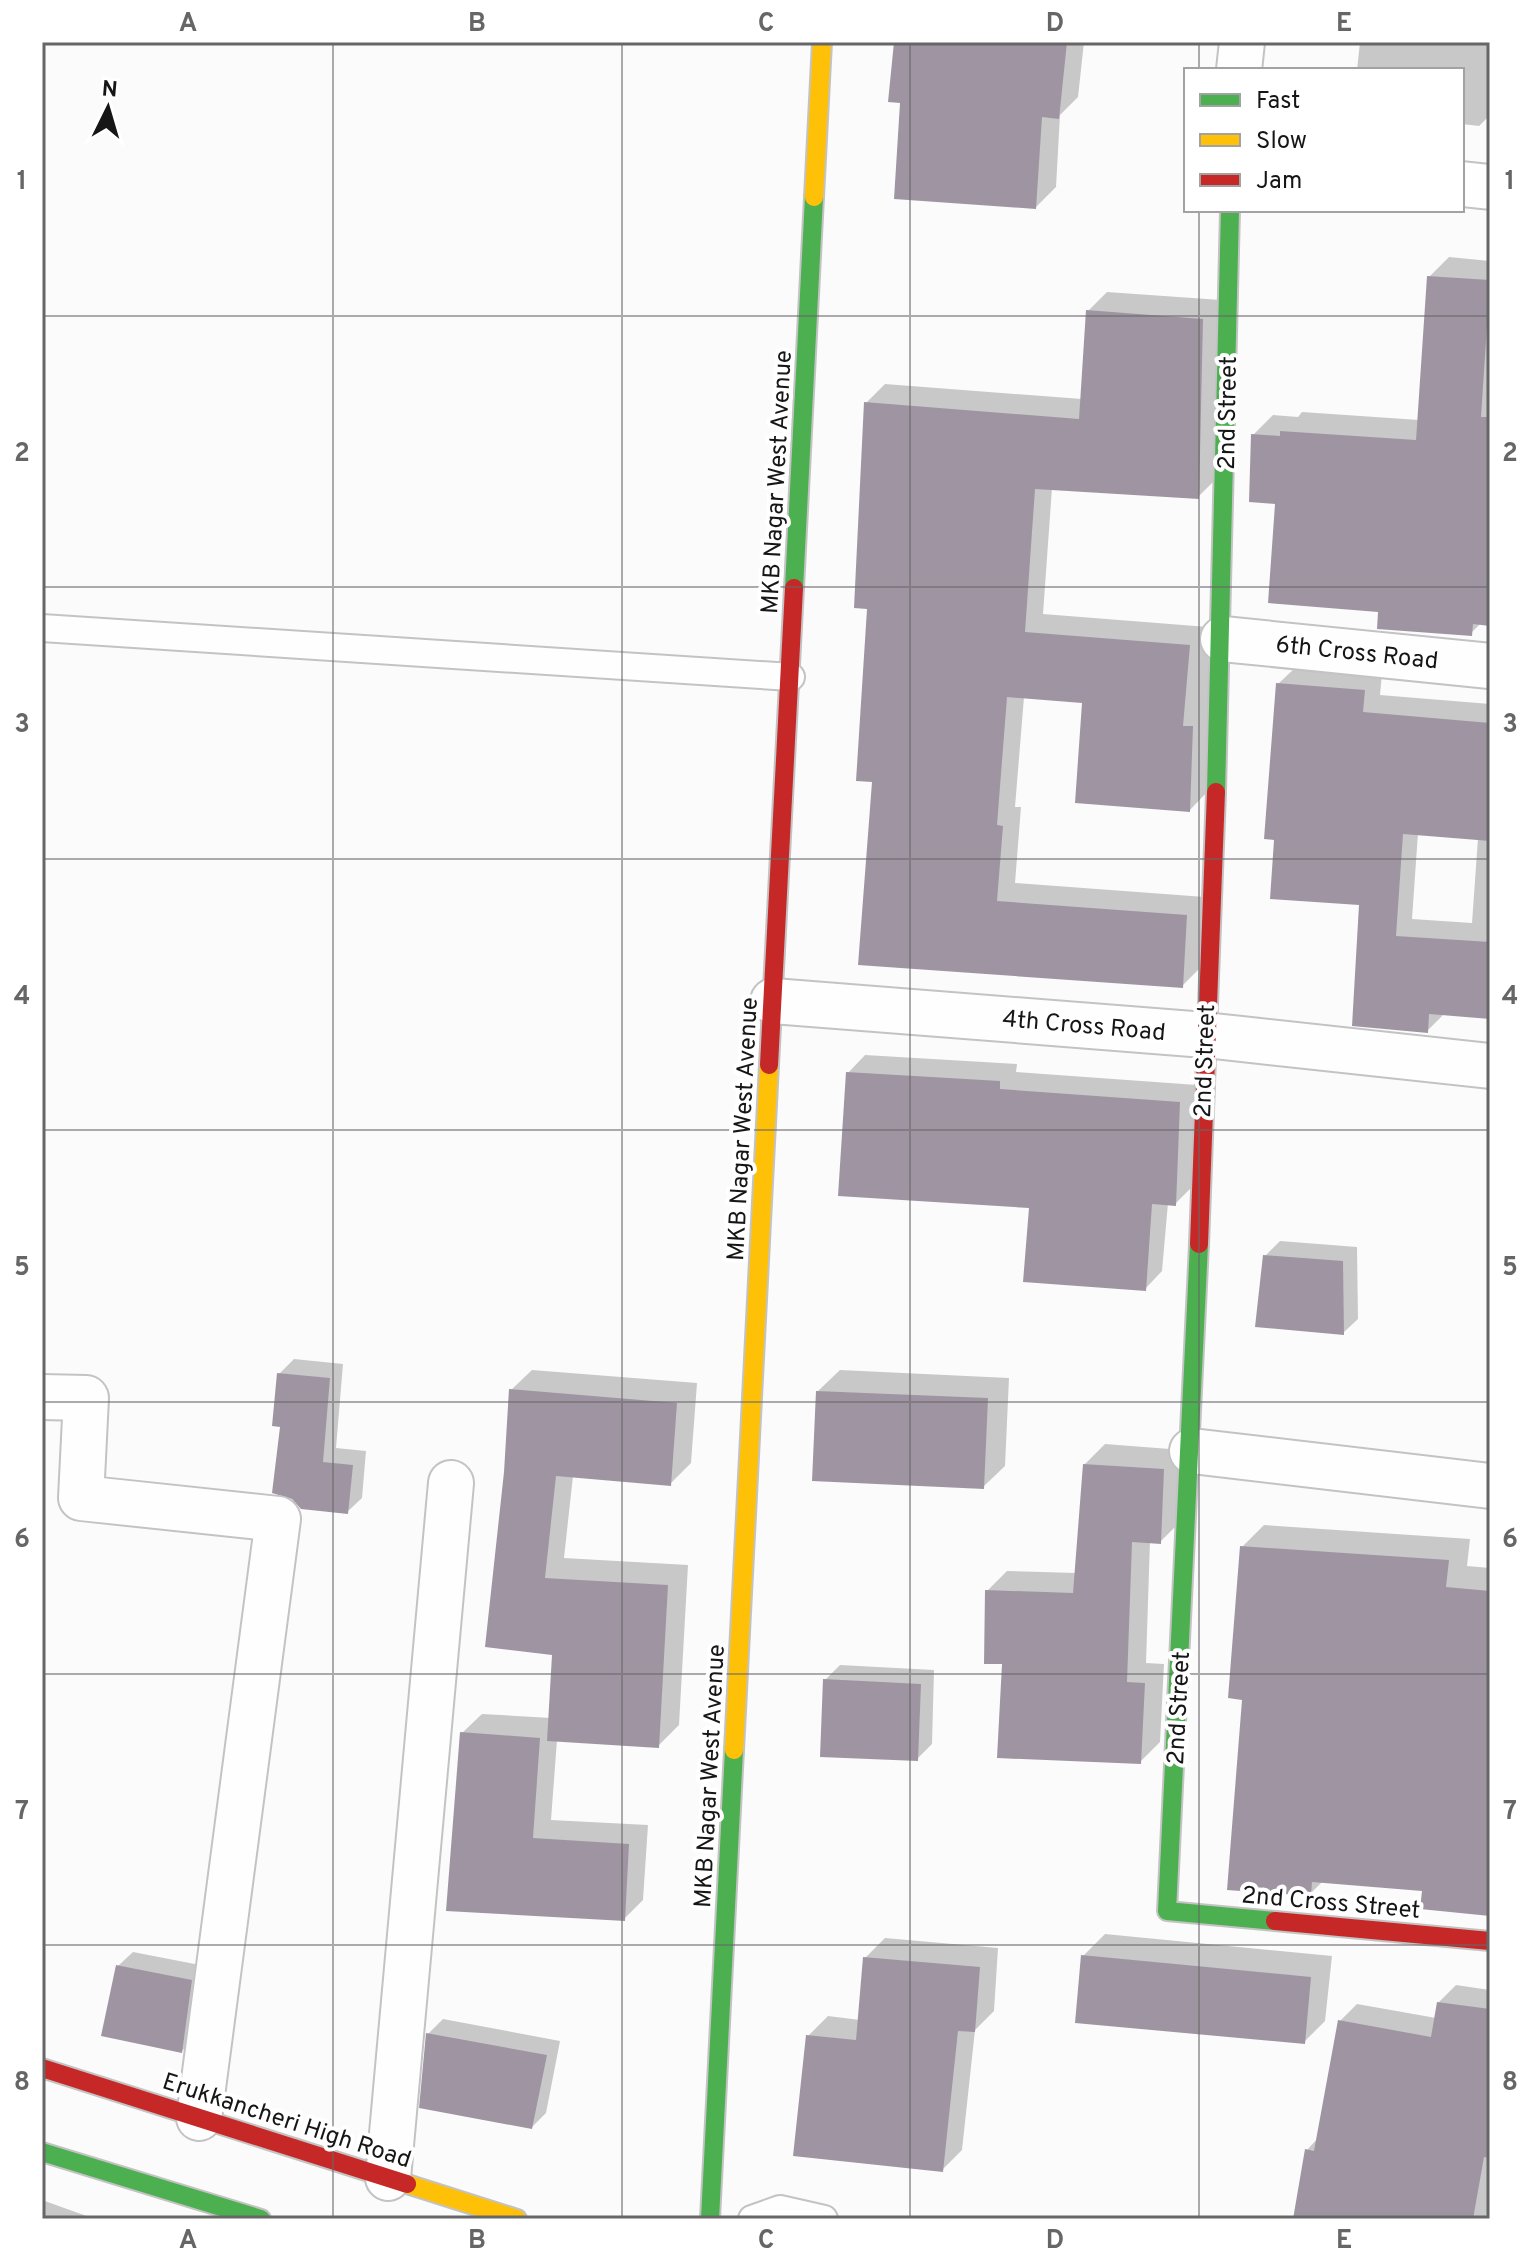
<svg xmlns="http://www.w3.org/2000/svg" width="1532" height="2261" font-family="Overpass,sans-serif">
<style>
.shadow{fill:#0003;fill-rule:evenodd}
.building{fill:#9f95a2}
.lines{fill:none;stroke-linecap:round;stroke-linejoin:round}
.lane-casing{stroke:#c4c3c4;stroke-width:30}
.street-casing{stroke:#c4c3c4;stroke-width:48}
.fast-casing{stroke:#c4c3c4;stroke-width:22}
.slow-casing{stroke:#c4c3c4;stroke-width:22}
.jam-casing{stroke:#c4c3c4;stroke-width:22}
.lane{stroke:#fffeff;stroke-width:26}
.street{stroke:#fffeff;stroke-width:44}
.fast{stroke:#4caf50;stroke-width:18}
.slow{stroke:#ffc107;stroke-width:18}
.jam{stroke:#c62828;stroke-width:18}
.grid{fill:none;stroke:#676667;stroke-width:2;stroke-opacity:0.55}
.labels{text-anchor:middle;stroke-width:8;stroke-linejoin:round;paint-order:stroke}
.street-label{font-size:24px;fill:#171617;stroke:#fff}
.neatline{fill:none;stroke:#676667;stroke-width:3}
.grid-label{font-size:26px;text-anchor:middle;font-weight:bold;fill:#676667}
</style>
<rect width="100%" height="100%" fill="#fcfbfc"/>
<!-- shadow -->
<g class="shadow">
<polygon points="896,42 1084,42 1078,97 1060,115 1056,187 1036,207 902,102"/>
<polygon points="1360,42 1490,42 1490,115 1479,126 1462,124 1462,70 1357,70"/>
<polygon points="1449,257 1490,261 1490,624 1481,623 1471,633 1380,610 1277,502 1253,435 1273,415 1298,417 1302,412 1419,420 1429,277"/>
<polygon points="1107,292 1221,300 1217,478 1198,497 1052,488 1043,614 1208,627 1209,790 1190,810 1085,701 1024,697 1015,807 1021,807 1015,883 1205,897 1201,967 1182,986 860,963 874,780 866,403 885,384 1082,399 1088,311"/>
<path d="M1296,667L1382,673L1380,695L1490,704V1017L1444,1014L1427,1031L1362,904L1276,838L1278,684ZM1418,833L1478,838L1472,923L1412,919Z"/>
<polygon points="865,1055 1017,1064 1016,1072 1197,1085 1193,1186 1175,1204 1168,1203 1162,1271 1145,1289 848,1073"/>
<polygon points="1280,1241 1357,1247 1358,1319 1343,1333 1265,1256"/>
<polygon points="294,1359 343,1364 336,1448 366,1451 362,1498 347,1512 282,1425 279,1374"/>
<polygon points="532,1370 697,1383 691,1463 670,1484 573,1476 564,1558 688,1565 679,1725 658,1746 557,1740 551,1820 648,1825 643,1900 624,1919 448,1909 462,1733 482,1714 551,1718 554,1653 506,1472 511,1390"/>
<polygon points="840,1370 1009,1378 1005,1466 983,1487 818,1391"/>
<polygon points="1105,1444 1183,1450 1180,1522 1160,1542 1150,1541 1146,1663 1164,1664 1160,1742 1140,1762 1004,1662 987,1591 1007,1571 1076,1573 1085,1464"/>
<polygon points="1264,1525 1470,1539 1467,1566 1490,1568 1490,1916 1424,1890 1323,1881 1310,1894 1244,1698 1242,1547"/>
<polygon points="840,1665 934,1670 932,1744 917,1759 825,1680"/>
<polygon points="1105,1934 1332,1956 1325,2021 1304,2042 1083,1956"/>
<polygon points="885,1938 998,1948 994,2011 975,2030 962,2150 942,2170 808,2036 828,2016 860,2020 865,1958"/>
<polygon points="133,1952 205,1966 196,2036 182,2051 118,1966"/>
<polygon points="1456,1985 1490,1990 1490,2198 1486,2219 1295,2219 1307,2150 1318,2138 1340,2021 1357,2004 1436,2018 1439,2002"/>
<polygon points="443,2019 560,2041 546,2113 532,2127 428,2034"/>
<polygon points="42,2200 95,2219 42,2219"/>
</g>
<!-- building -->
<g class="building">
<polygon points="894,42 1067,42 1059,119 1042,117 1036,209 894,199 900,103 888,102"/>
<polygon points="1427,276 1490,280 1481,417 1490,417 1490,626 1473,624 1472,636 1377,629 1378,612 1268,603 1275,504 1249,502 1251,434 1280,436 1280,431 1416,440"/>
<polygon points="1086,310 1203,319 1199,499 1035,489 1025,632 1190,645 1183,726 1193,726 1190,812 1075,803 1082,703 1007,697 997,825 1003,826 997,901 1187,915 1183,988 858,965 872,782 856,781 867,609 854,608 864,402 1079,419"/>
<polygon points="1276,683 1365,690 1363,712 1490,723 1490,841 1403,834 1396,936 1490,942 1490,1019 1429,1014 1428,1033 1352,1026 1359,905 1270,899 1274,840 1264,839"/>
<polygon points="846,1072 1000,1081 1000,1089 1180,1102 1176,1206 1152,1204 1146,1291 1023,1282 1029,1208 838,1196"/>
<polygon points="1263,1255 1343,1261 1344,1335 1255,1327"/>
<polygon points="277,1373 330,1378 323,1462 353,1465 348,1514 301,1509 292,1499 272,1493 280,1427 272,1426"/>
<polygon points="509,1389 677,1403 671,1486 556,1476 545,1578 668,1585 659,1748 547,1741 552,1655 485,1647 504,1472"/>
<polygon points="816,1391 988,1398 984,1489 812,1481"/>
<polygon points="1083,1464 1164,1469 1161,1544 1132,1542 1127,1682 1145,1683 1141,1764 997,1758 1002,1664 984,1664 985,1590 1073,1593"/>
<polygon points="1240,1546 1449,1560 1446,1587 1490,1591 1490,1916 1420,1909 1422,1891 1312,1882 1311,1896 1227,1890 1242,1700 1228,1698"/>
<polygon points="823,1679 921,1684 918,1761 820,1757"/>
<polygon points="460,1732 540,1738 533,1838 629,1844 625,1921 446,1911"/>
<polygon points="1081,1955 1311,1977 1305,2044 1075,2023"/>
<polygon points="863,1957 980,1967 975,2032 958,2031 943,2172 793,2156 806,2035 856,2040"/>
<polygon points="116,1965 192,1980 182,2053 101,2036"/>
<polygon points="1437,2002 1490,2009 1490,2158 1484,2157 1473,2219 1293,2219 1305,2149 1314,2151 1338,2020 1431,2037"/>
<polygon points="426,2033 547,2055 532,2129 419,2108"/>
</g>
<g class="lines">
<defs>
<g id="lane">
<polyline points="42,628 791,677"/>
<polyline points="752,2219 780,2209 824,2219"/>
</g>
<g id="street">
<polyline points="1239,70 1242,42"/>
<polyline points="1462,184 1490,187"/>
<polyline points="1223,639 1490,666"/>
<polyline points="773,1001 1205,1035 1490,1066"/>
<polyline points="42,1397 86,1398 81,1498 278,1519 199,2118"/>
<polyline points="1192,1451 1490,1486"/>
<polyline points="388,2178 451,1483"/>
</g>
<g id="fast">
<polyline points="794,588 814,197"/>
<polyline points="1216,792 1230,210"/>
<polyline points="1199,1244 1167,1911 1275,1921"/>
<polyline points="42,2152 261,2219"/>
<polyline points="710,2219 734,1750"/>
</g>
<g id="slow">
<polyline points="814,197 822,42"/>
<polyline points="734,1750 769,1065"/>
<polyline points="407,2184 517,2219"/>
</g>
<g id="jam">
<polyline points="769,1065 794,588"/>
<polyline points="1199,1244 1216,792"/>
<polyline points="1275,1921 1490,1941"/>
<polyline points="42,2068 407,2184"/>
</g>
</defs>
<!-- lane casing -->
<use href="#lane" class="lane-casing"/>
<!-- street casing -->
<use href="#street" class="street-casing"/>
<!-- fast casing -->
<use href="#fast" class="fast-casing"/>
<!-- slow casing -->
<use href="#slow" class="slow-casing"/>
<!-- jam casing -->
<use href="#jam" class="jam-casing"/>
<!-- lane -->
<use href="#lane" class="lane"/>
<!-- street -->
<use href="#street" class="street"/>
<!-- fast -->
<use href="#fast" class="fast"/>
<!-- slow -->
<use href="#slow" class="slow"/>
<!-- jam -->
<use href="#jam" class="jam"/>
</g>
<!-- grid -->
<path class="grid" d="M333,42V2219M622,42V2219M910,42V2219M1199,42V70M1199,210V2219M42,316H1490M42,587H1490M42,859H1490M42,1130H1490M42,1402H1490M42,1674H1490M42,1945H1490"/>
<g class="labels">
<!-- street labels -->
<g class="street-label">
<text transform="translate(1227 413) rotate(-89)" y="8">2nd Street</text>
<text transform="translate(776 482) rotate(-87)" y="8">MKB Nagar West Avenue</text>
<text transform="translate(1357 652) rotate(6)" y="8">6th Cross Road</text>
<text transform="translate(1084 1025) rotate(5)" y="8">4th Cross Road</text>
<text transform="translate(1204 1061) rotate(-88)" y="8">2nd Street</text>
<text transform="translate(742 1129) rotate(-87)" y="8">MKB Nagar West Avenue</text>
<text transform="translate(1178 1708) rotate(-87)" y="8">2nd Street</text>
<text transform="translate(709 1776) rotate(-87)" y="8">MKB Nagar West Avenue</text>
<text transform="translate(1331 1902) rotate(5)" y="8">2nd Cross Street</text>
<text transform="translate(287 2120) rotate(18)" y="8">Erukkancheri High Road</text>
</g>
</g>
<!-- border -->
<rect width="1532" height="2261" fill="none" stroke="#ffffff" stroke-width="88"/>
<!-- legend -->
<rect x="1184" y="68" width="280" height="144" fill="#ffffff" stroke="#a2a2a2" stroke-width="2"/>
<rect x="1200" y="94" width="40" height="12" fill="#4caf50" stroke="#a2a2a2" stroke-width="2"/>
<text x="1256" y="108" font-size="24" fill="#171617">Fast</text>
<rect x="1200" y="134" width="40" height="12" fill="#ffc107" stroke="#a2a2a2" stroke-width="2"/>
<text x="1256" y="148" font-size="24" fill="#171617">Slow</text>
<rect x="1200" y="174" width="40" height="12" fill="#c62828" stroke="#a2a2a2" stroke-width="2"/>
<text x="1256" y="188" font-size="24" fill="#171617">Jam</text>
<!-- north arrow -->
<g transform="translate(108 108) rotate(5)" stroke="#ffffff" stroke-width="6" paint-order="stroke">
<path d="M0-6L14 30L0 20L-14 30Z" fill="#171617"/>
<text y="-12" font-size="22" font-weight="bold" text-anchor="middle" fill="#171617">N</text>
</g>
<rect x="44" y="44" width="1444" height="2173" class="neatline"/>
<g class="grid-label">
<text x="188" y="31">A</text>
<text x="477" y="31">B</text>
<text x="766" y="31">C</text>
<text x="1055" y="31">D</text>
<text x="1344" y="31">E</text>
<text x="22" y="189">1</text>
<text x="1510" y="189">1</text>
<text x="22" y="461">2</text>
<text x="1510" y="461">2</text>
<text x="22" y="732">3</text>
<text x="1510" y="732">3</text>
<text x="22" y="1004">4</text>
<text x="1510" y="1004">4</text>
<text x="22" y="1275">5</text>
<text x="1510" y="1275">5</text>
<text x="22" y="1547">6</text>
<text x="1510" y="1547">6</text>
<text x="22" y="1819">7</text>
<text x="1510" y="1819">7</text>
<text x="22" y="2090">8</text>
<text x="1510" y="2090">8</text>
<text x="188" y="2248">A</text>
<text x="477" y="2248">B</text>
<text x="766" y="2248">C</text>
<text x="1055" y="2248">D</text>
<text x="1344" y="2248">E</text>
</g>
</svg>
